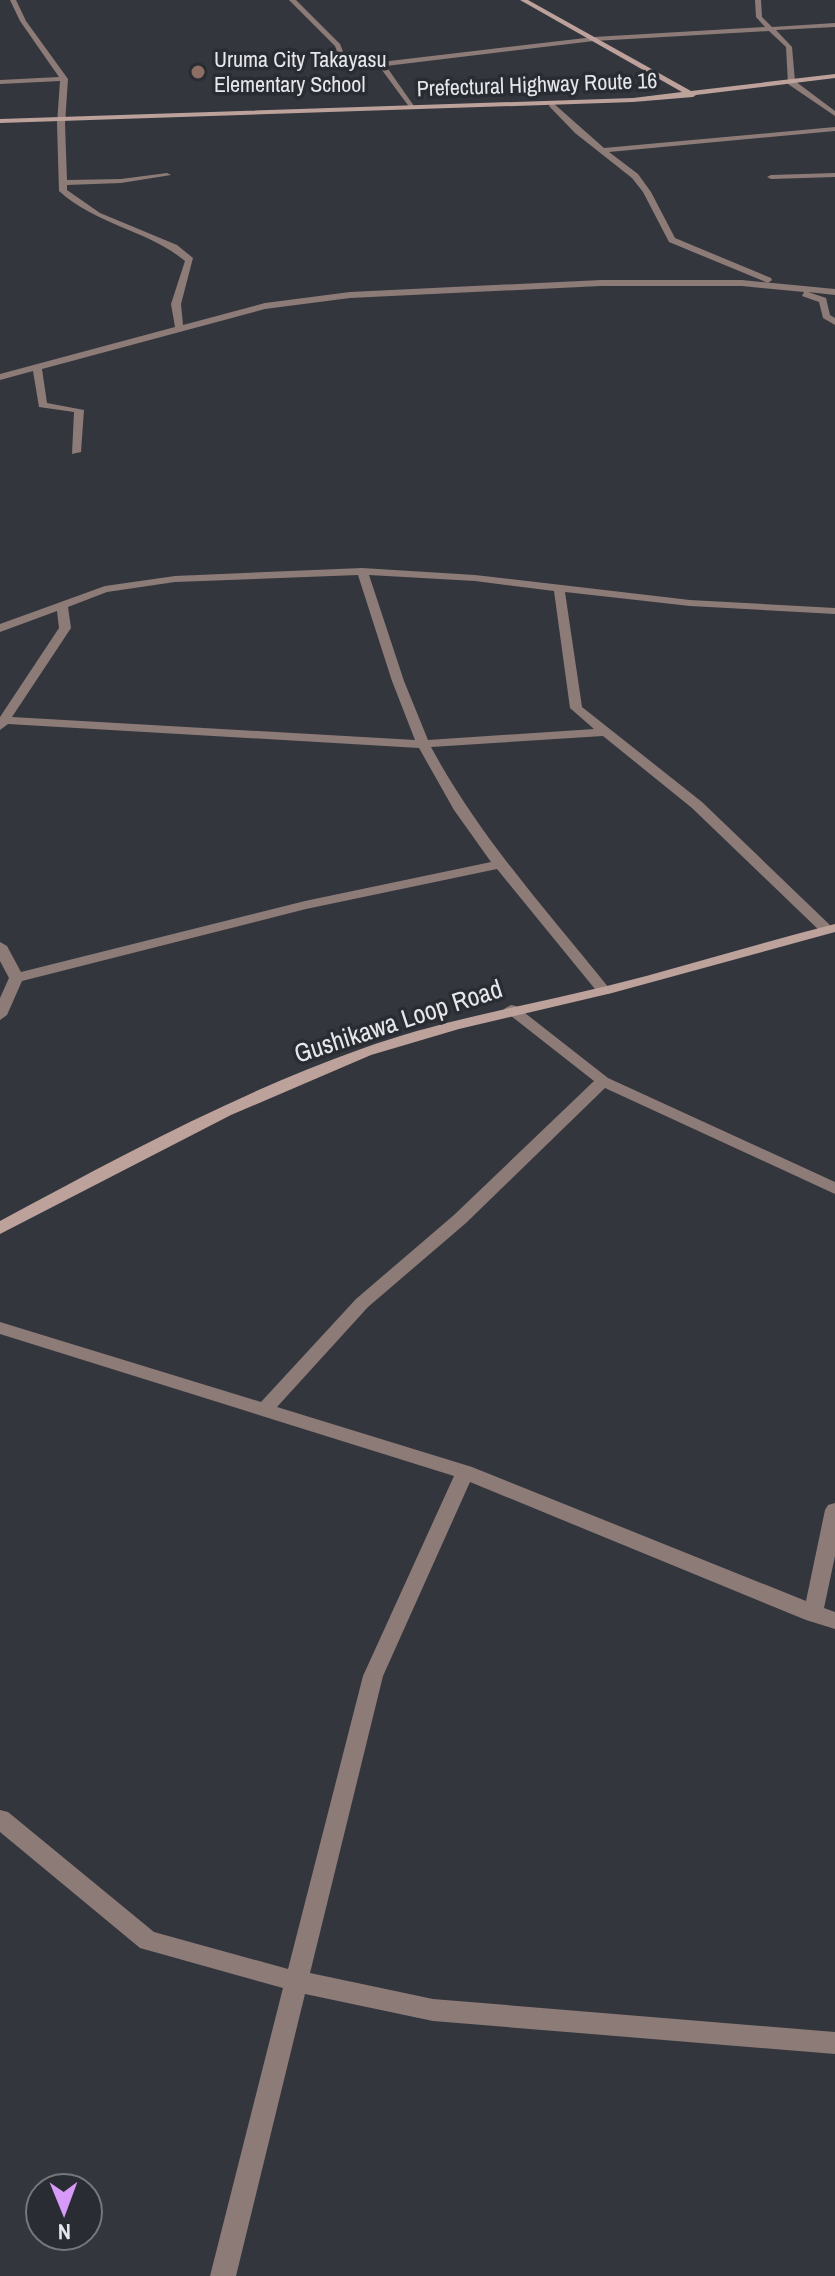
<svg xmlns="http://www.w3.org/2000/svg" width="835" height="2276" font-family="'Archivo Narrow',sans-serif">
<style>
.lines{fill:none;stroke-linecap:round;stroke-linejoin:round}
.street{fill:#8d7b77;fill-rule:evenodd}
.secondary{fill:#bda19b;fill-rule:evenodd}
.education-dot{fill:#8d6e63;stroke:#2a2c33;stroke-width:3}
.labels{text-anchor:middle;stroke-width:7;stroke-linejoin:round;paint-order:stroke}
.far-poi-label{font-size:22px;fill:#e5e7eb;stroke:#2a2c33;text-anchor:start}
.far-street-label{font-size:22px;fill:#e5e7eb;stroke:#2a2c33}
.street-label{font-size:26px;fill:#e5e7eb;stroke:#2a2c33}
</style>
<rect width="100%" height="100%" fill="#34363e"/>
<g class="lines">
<!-- street -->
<g class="street">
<path d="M10,0H16L26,21L68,79L65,124L67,180L121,179L167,173L171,175L121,183L67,185V190L100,213L177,245L193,258L181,304L183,325L265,303L350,292L601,280H742L835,289V295L808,292L826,298L830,315L835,318V325L823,318L819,302L802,296L804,292L742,286H601L350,298L265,309L42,369L47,403L84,410L81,452L72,454L74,412L39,407L33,371L0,380V374L175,327L171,304L185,261C148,230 98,226 59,191L57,124L60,81L0,84V80L59,77L20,21Z"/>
<polygon points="289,0 296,0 340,44 344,54 340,61 343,64 381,62 594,37 765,27 756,17 755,0 761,0 762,17 772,27 835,23 835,27 776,30 792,47 795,81 835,111 835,116 788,84 786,47 769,31 594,41 386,66 414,106 410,108 379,66 339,67 333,61 338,54 335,46"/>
<polygon points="552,102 604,148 835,127 835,131 609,152 638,174 651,192 675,238 771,278 772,280 768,283 669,242 643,192 632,178 575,133 549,106"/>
<polygon points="835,173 835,177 771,179 767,177 771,175"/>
<path d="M362,568L475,575L690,600L835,608V614L690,606L565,592L582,707L702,802L832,927L834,930L832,933H822L692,808L603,736L431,747C479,836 546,910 609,988L611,991L609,994H599L497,869L306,909L22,981L7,1015L0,1020V998L9,978L0,961V942L7,946L21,972L305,901L491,862L454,810L419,748L8,724L0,730V717L59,628L57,611L0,632V624L105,586L175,576ZM358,575L392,681L415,740L12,717L71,628L68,607L107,592L175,582ZM369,575L475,581L554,591L570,708L594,729L428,740L404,681Z"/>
<polygon points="511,1005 516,1006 608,1078 835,1182 835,1194 605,1088 466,1223 368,1307 277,1407 472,1467 806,1601 825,1510 828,1505 835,1503 835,1556 824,1608 835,1612 835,1629 806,1620 470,1482 383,1676 310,1973 433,1999 835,2032 835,2054 433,2021 305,1994 236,2276 210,2276 283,1988 140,1948 0,1832 0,1810 8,1812 154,1932 288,1969 363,1676 454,1476 0,1334 0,1322 261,1402 356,1299 454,1215 594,1081 506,1012 504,1009"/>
</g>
<!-- secondary -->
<g class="secondary">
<polygon points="520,0 528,0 691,91 835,74 835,78 696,95 693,97 633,102 0,123 0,119 633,98 682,92"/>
<path d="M835,924V932L612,993L459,1029L371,1055L231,1115L0,1234V1221C117,1158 235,1094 361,1049C441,1020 525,1006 607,986C683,967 759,943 835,924Z"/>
</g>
</g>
<!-- markers -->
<circle class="education-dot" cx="198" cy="72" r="8"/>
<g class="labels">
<!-- far-poi labels -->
<g class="far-poi-label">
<text x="214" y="67">Uruma City Takayasu<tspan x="214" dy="25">Elementary School</tspan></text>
</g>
<!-- far-street labels -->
<g class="far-street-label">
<text transform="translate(537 84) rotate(-2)" y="8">Prefectural Highway Route 16</text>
</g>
<!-- street labels -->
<g class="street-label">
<text transform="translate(398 1021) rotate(-18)" y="9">Gushikawa Loop Road</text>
</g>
</g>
<!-- north arrow -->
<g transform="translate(64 2212) rotate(179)"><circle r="38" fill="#2a2c33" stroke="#75777d" stroke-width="2"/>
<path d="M0-6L14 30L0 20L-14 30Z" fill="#d89af8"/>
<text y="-12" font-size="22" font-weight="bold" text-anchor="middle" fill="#e5e7eb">N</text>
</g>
</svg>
